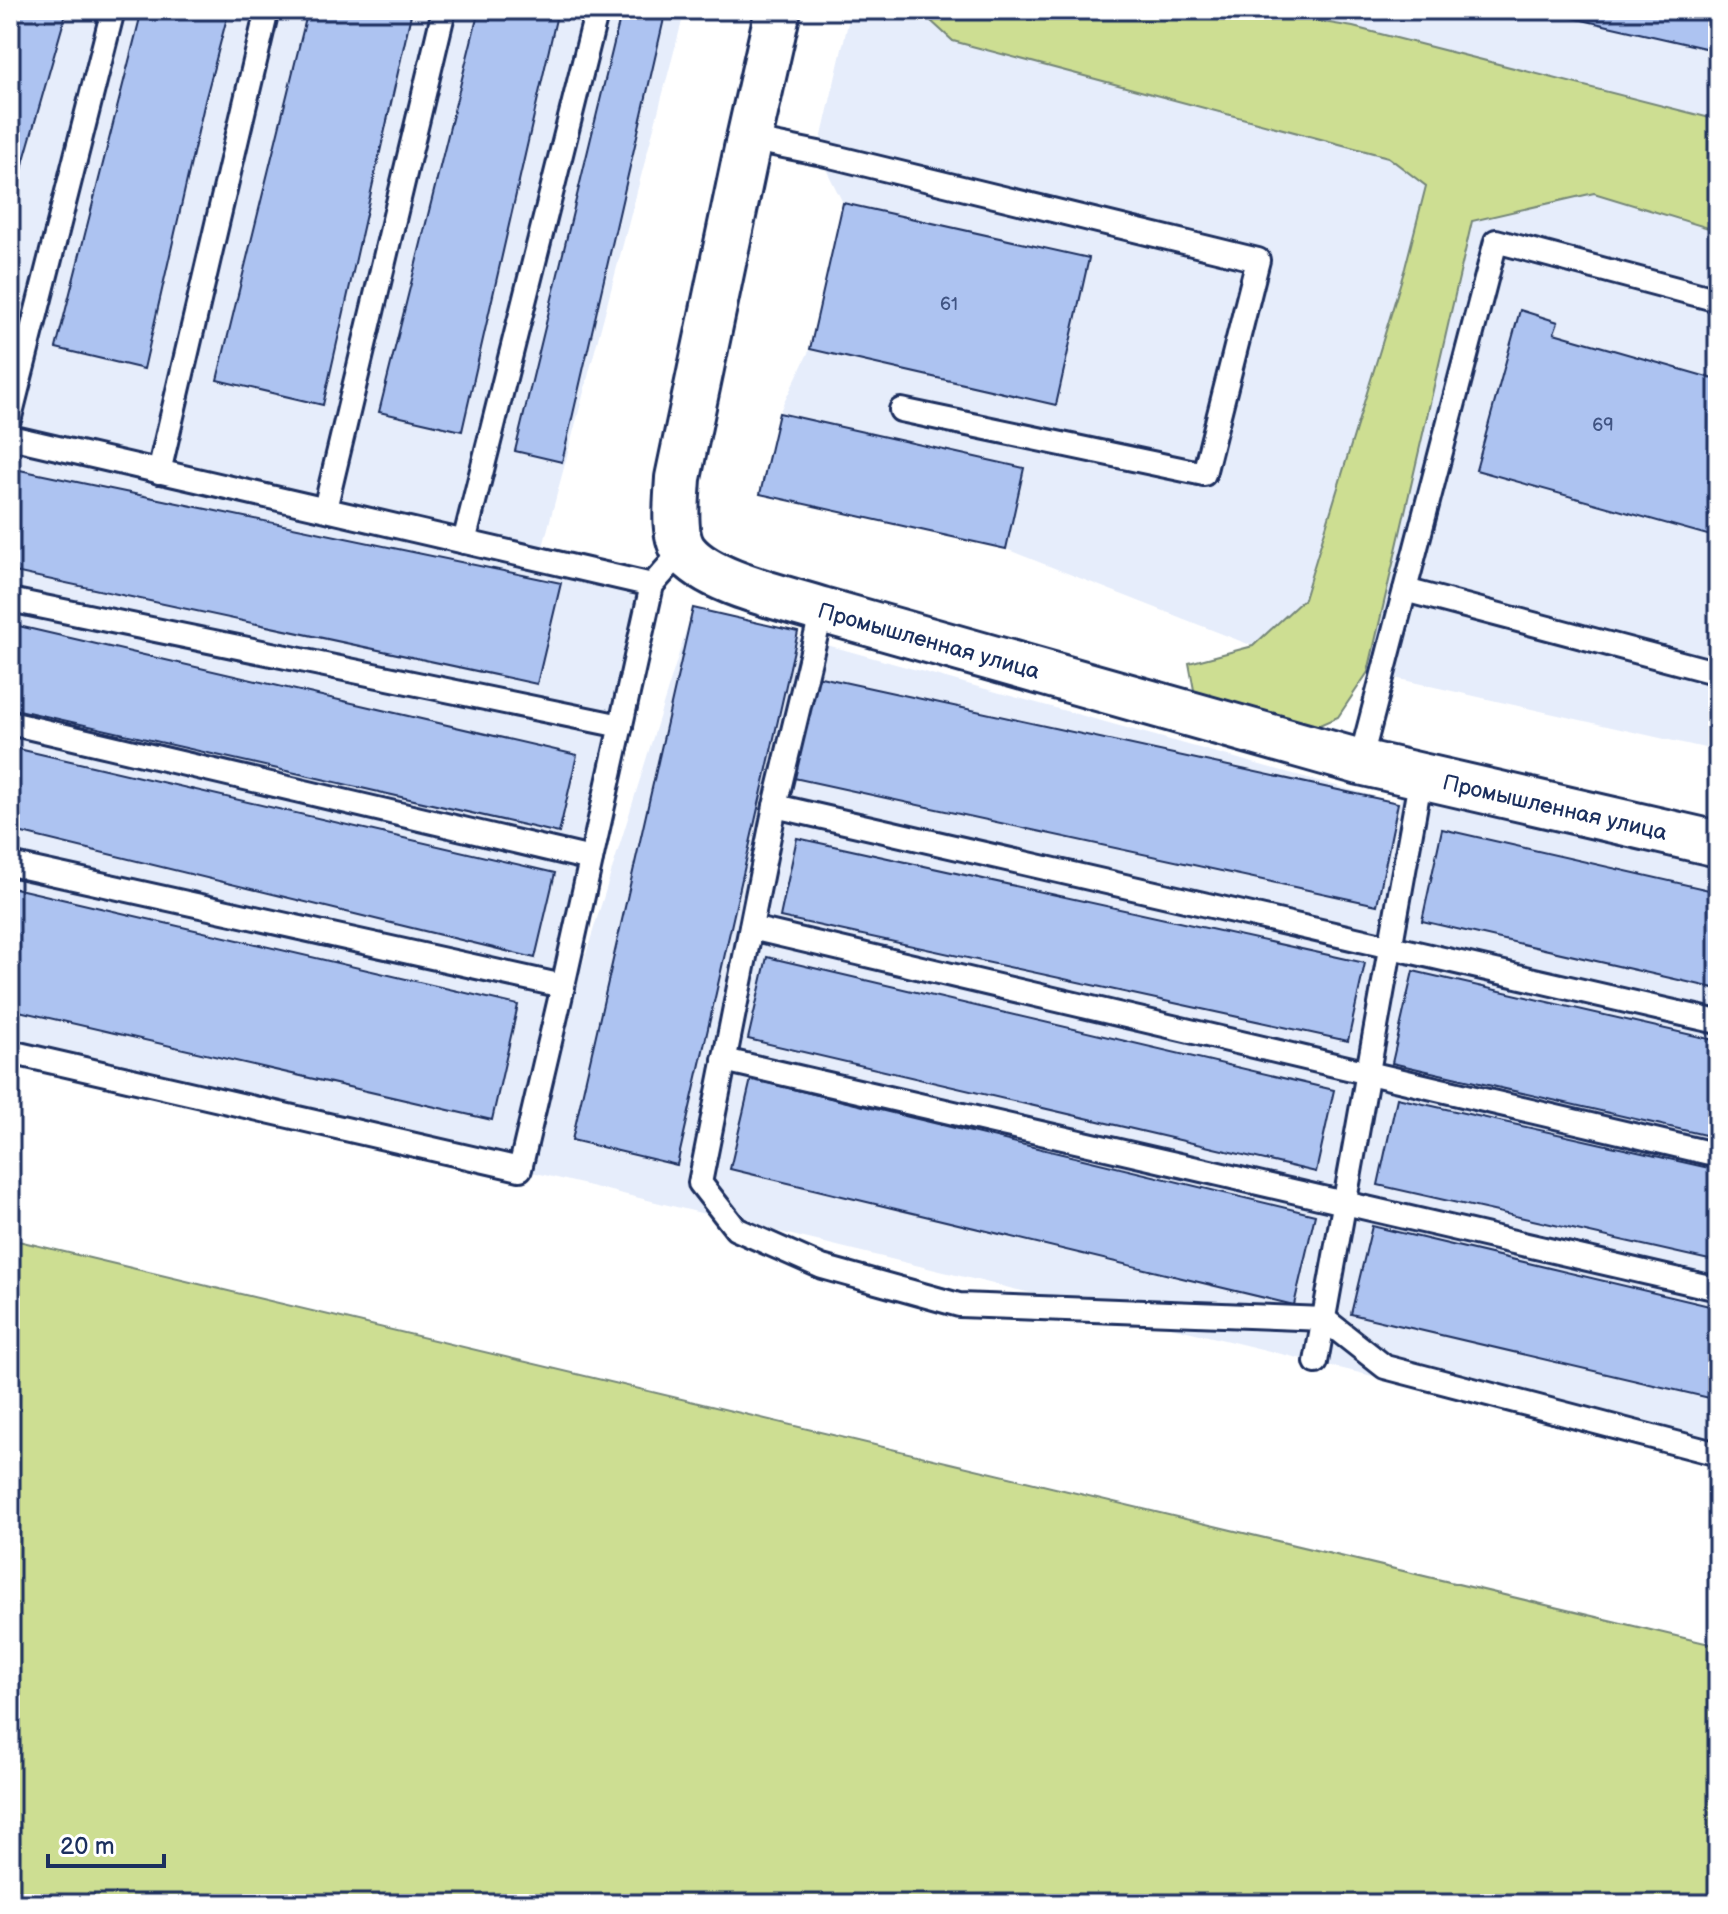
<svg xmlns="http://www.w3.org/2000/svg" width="1728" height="1914" font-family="'Balsamiq Sans',sans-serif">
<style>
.built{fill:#e6edfb}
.green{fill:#cdde92;stroke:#748678;stroke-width:2}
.building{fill:#adc3f1;stroke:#1b2f5e;stroke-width:2}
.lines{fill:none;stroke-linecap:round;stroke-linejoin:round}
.lane-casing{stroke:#1b2f5e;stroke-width:28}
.street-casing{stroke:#1b2f5e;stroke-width:50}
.lane{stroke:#fff;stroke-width:22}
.street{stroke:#fff;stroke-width:44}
.labels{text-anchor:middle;stroke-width:7;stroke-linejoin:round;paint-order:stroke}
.number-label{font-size:18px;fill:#405483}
.street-label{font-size:22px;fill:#1b2f5e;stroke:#fff}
</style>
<rect width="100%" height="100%" fill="#fff"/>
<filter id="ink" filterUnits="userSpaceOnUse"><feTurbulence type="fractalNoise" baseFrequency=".0125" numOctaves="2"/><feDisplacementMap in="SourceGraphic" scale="16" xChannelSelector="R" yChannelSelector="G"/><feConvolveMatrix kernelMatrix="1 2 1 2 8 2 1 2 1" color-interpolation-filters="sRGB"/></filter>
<g filter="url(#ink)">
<!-- built -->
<g class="built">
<polygon points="10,10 685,10 540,558 652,585 524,1154 693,608 1398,803 1390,862 1404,772 1718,858 1718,1460 520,1169 10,1060"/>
<polygon points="851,10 1718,10 1718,751 1253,646 1006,549 760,494 779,413 810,349 843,203 818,153"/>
</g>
<!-- green -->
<g class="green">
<polygon points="919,10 1252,10 1353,27 1718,120 1718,231 1594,193 1472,221 1368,672 1338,717 1308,730 1196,701 1189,663 1253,646 1304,599 1405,268 1426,186 1388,157 953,41"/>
<polygon points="10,1239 1718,1646 1718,1904 10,1904"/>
</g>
<!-- building -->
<g class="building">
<polygon points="10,10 67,10 24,160 10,231"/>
<polygon points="142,10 229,10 205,101 144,369 56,348"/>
<polygon points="308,10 412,10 323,405 217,380"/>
<polygon points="479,10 558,10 462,431 379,412"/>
<polygon points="622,10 666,10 562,462 515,451"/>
<polygon points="1538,10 1718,10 1718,51"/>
<polygon points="843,203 1089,258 1056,405 810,349"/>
<polygon points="1520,310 1558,322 1554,333 1718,380 1718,538 1476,470"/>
<polygon points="779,413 1024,468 1006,549 760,494"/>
<polygon points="10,468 561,583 537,684 10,571"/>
<polygon points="693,608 798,632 677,1165 572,1140"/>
<polygon points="10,624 577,755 559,833 10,708"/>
<polygon points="816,676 1398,803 1377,905 794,778"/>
<polygon points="10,747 555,873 535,958 10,830"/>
<polygon points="1442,829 1718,892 1718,989 1422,921"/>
<polygon points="797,838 1365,963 1348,1041 780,917"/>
<polygon points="10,887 518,1005 492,1120 10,1009"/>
<polygon points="767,957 1334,1090 1316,1172 748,1039"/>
<polygon points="1413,971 1718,1041 1718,1138 1392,1063"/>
<polygon points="751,1079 1315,1215 1294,1305 730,1169"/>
<polygon points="1397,1098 1718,1170 1718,1262 1378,1185"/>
<polygon points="1372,1226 1718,1308 1718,1400 1351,1314"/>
</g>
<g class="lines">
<defs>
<g id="lane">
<polyline points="749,139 818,153 1258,260 1204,474 901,410"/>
<polyline points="10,417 113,10"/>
<polyline points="10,437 652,585"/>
<polyline points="159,472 267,10"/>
<polyline points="325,509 444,10"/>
<polyline points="464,542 597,10"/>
<polyline points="1405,590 1718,673"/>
<polyline points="10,600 621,726"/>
<polyline points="822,610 775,806 700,1183 736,1229 822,1267 959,1305 1324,1319 1385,1367 1718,1454"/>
<polyline points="10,723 591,859"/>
<polyline points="1360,762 1496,241 1718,300"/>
<polyline points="775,806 1718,1022"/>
<polyline points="10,864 563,986"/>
<polyline points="751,928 1718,1155"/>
<polyline points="10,1052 520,1169 563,986 652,585 683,550"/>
<polyline points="724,1060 1718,1289"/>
<polyline points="1316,1362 1421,776"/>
</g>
<g id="street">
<path id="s1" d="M778,10L749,139L678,478C677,499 672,535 685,552C709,583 785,598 822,610L1360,762L1718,844"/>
</g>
</defs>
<!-- lane casing -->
<use href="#lane" class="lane-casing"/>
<!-- street casing -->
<use href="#street" class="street-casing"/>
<!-- lane -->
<use href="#lane" class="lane"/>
<!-- street -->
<use href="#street" class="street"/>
</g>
</g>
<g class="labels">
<!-- number labels -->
<g class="number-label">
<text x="949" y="310">61</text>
<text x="1603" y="431">69</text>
</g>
<!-- street labels -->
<g class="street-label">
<text dy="8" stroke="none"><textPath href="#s1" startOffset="816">Промышленная улица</textPath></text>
<text dy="8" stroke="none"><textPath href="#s1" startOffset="1464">Промышленная улица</textPath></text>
</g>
</g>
<!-- margin -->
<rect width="1728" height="1914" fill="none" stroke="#fff" stroke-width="40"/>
<rect x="20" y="20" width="1688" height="1874" fill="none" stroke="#1b2f5e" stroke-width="3" filter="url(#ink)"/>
<!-- scale -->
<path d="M48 1854v12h116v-12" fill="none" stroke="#1b2f5e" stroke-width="4"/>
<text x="60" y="1854" font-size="24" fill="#1b2f5e" stroke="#ffffff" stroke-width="6" paint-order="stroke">20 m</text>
</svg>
